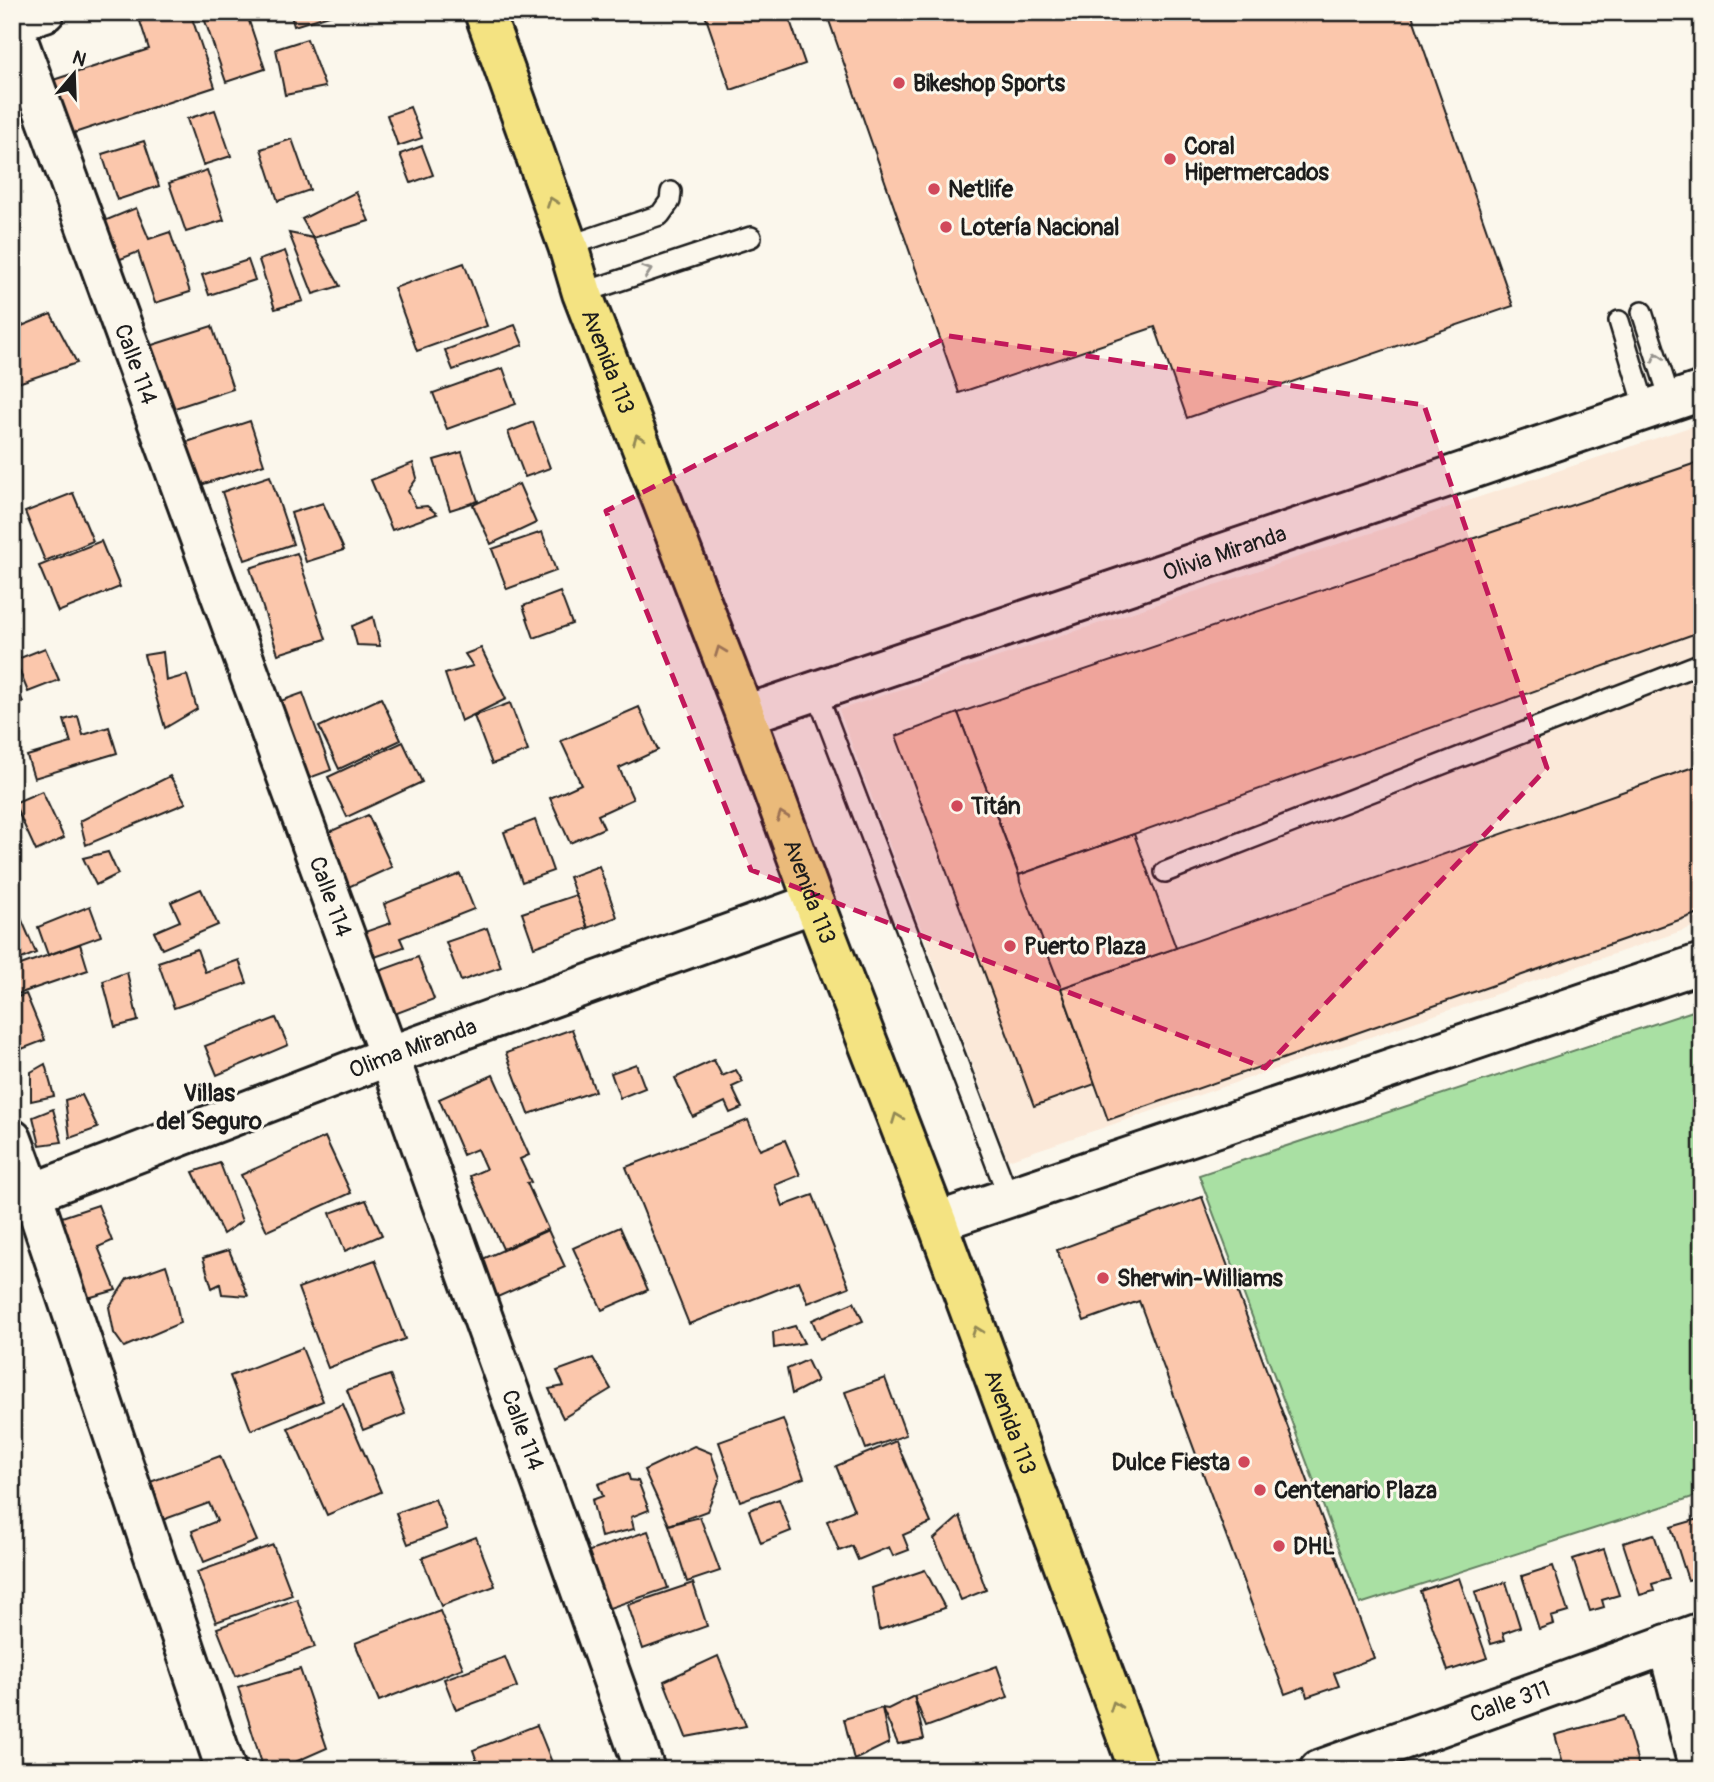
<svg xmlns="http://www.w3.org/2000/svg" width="1714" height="1782" font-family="Pangolin,sans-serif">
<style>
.built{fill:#fbe9d9}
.green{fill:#a9e0a3;stroke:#627e60;stroke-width:2}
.building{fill:#fbc7ac;stroke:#1c1c1c;stroke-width:2}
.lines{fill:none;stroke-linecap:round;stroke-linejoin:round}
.lane-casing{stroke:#1c1c1c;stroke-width:24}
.street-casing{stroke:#1c1c1c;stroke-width:44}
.secondary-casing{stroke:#1c1c1c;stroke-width:44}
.primary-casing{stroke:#1c1c1c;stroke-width:44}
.lane{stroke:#fbf7ec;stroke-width:19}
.street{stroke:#fbf7ec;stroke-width:38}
.secondary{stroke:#fbf7ec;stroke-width:38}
.primary{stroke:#f4e382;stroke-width:38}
.oneway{stroke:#938954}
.oneway2{stroke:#97948e}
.marked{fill:#c2185b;fill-opacity:0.2;stroke:#c2185b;stroke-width:5;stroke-dasharray:14 9;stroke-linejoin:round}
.poi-dot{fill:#d1495b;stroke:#fbf7ec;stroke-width:2.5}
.labels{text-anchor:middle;stroke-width:6;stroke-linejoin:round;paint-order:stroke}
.poi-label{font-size:23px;font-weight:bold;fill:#1c1c1c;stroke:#fbf7ec;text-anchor:start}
.street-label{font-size:23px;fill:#1c1c1c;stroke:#fbf7ec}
.neighbourhood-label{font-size:24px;font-weight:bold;fill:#1c1c1c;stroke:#fbf7ec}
</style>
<rect width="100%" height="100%" fill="#fbf7ec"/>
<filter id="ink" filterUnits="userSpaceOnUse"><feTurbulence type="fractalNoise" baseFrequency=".0143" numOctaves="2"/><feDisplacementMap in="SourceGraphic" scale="14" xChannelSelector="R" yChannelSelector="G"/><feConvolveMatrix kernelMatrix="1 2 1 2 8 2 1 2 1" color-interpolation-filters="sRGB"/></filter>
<g filter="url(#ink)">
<!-- built -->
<polygon class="built" points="1702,423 1702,924 1008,1160 839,710"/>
<!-- green -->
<polygon class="green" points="1702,1008 1702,1494 1360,1604 1199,1175"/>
<!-- building -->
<g class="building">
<polygon points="137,12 190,12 215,87 65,136 47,82 149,49"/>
<polygon points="202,12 246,12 265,69 226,82"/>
<polygon points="290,12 339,12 294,26"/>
<polygon points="704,12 787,12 805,64 731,90"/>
<polygon points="826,12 1411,12 1513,306 1187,418 1155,327 959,393"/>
<polygon points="307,39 325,87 285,95 276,49"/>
<polygon points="410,107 422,138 398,146 387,115"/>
<polygon points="215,110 231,156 203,165 187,119"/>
<polygon points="292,139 310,190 278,201 261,149"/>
<polygon points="144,141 159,186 117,200 102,154"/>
<polygon points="422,146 433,175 411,183 400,154"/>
<polygon points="207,170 224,220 186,232 169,183"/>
<polygon points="356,192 369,221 313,238 302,219"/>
<polygon points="136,208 149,239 170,232 190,292 155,303 138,252 108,264 92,226"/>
<polygon points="289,233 313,238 340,286 313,294"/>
<polygon points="285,251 303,301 275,309 259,260"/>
<polygon points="248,260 255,280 209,295 202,275"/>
<polygon points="464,263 487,326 417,351 394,288"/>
<polygon points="51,314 77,363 12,385 12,330"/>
<polygon points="515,325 523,345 453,370 445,350"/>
<polygon points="212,326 233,389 166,411 146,347"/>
<polygon points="503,368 516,404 447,429 433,393"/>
<polygon points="250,421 264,464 192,488 178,445"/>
<polygon points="533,422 550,468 525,477 508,432"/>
<polygon points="462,452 478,501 450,510 434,460"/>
<polygon points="1702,461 1702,631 1019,875 958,713"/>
<polygon points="413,463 417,478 408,491 416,507 427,506 437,514 392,530 371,480"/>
<polygon points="270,476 293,544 245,560 222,492"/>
<polygon points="519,484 536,523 491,544 473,505"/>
<polygon points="73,493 93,541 45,561 25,512"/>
<polygon points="323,503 344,550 306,562 291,513"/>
<polygon points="542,532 556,571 507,589 492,549"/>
<polygon points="101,541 120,587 58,612 39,566"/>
<polygon points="297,553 326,639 278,654 250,568"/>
<polygon points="560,592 572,624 534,638 523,606"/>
<polygon points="373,617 380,646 357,645 352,626"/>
<polygon points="45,648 59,680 28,692 15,660"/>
<polygon points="481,648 506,699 461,721 445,674 473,666 465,654"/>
<polygon points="163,652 166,681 187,675 197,709 165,728 144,655"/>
<polygon points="12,679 23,702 12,708"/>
<polygon points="303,693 331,770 301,781 272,704"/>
<polygon points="381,698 401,740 339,769 319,727"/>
<polygon points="510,703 528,751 492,764 474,716"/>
<polygon points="639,707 658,750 619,768 633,799 598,815 604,828 570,843 550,798 581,784 561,741"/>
<polygon points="958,713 1061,988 1095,1084 1034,1106 896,736"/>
<polygon points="78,716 83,735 109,727 117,753 34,778 27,756 71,743 64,720"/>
<polygon points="403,742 422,782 347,817 328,777"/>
<polygon points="1702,764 1702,912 1108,1120 1061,988"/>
<polygon points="170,776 186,803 86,845 80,821"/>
<polygon points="42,791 64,838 36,851 14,803"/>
<polygon points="368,815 392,867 344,889 320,836"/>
<polygon points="535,820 553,871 522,882 504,832"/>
<polygon points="1134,834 1176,948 1061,988 1020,882 1019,875"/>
<polygon points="108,852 118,874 96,885 83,858"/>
<polygon points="599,866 617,917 588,928 569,877"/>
<polygon points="460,874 474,909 400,938 404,947 369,959 359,934 391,923 384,904"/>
<polygon points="201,889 218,925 162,949 154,932 180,921 171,902"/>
<polygon points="576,895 588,928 534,947 522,913"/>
<polygon points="12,897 36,953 12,963"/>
<polygon points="90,906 101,936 48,955 38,927"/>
<polygon points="487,928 501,967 461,981 446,942"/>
<polygon points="80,944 88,970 12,996 12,968"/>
<polygon points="197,949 205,972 239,960 247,983 174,1008 158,962"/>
<polygon points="418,957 434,999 384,1018 368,975"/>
<polygon points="127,972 138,1021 115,1027 103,981"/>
<polygon points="26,994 45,1040 14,1052 12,1048 12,999"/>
<polygon points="276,1018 288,1045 217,1075 205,1046"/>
<polygon points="572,1029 595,1091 529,1114 506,1053"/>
<polygon points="714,1060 722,1076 736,1070 743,1082 732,1087 742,1108 730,1113 725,1102 693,1117 675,1078"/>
<polygon points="45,1064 54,1096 31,1101 31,1072"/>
<polygon points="636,1064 645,1088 620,1098 611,1073"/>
<polygon points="493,1075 529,1155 520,1159 531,1182 527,1183 548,1229 503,1249 470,1176 486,1169 477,1149 463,1155 439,1099"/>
<polygon points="82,1095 98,1128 70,1138 65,1100"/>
<polygon points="53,1109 62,1142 40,1145 33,1117"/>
<polygon points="748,1120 760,1150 785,1140 800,1175 775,1185 783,1206 813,1195 849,1287 808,1303 799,1281 689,1324 626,1167"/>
<polygon points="325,1137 351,1193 267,1231 241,1175"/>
<polygon points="220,1163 242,1221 223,1234 193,1172"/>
<polygon points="1202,1197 1374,1658 1334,1673 1339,1686 1307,1697 1304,1687 1285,1694 1139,1301 1084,1321 1057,1250"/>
<polygon points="366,1200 382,1235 345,1251 330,1213"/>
<polygon points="98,1205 112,1241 98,1247 116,1290 77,1301 59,1218"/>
<polygon points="620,1227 648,1290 602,1310 573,1248"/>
<polygon points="548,1230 565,1267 484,1303 467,1266"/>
<polygon points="229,1250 248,1296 222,1294 220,1284 212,1288 203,1258"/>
<polygon points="375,1260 405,1339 328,1368 298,1288"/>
<polygon points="166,1265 174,1291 180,1323 124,1347 114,1333 109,1307 127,1279"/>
<polygon points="854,1302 863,1321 820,1339 812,1320"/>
<polygon points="795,1326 804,1343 774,1348 773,1332"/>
<polygon points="302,1348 323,1401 251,1430 230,1376"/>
<polygon points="593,1358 611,1389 563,1418 549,1389 564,1386 557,1371"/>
<polygon points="807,1360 817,1381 792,1394 787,1369"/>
<polygon points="390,1375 405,1414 363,1430 347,1390"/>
<polygon points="885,1378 906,1435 866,1449 845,1392"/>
<polygon points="343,1404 381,1492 327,1515 288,1428"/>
<polygon points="783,1419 804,1478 740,1501 719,1442"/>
<polygon points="896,1441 931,1523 903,1535 909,1550 893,1556 889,1547 858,1560 852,1546 839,1551 827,1521 854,1510 836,1466"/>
<polygon points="694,1446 711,1453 720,1478 707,1511 669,1525 644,1470"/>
<polygon points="220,1456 257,1541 204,1562 192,1531 217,1521 209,1503 157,1522 142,1485"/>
<polygon points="628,1473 630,1480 638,1481 649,1510 631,1517 634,1529 601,1537 592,1500 603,1496 598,1484"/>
<polygon points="435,1499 447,1529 408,1544 396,1513"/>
<polygon points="779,1499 791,1531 761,1543 749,1510"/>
<polygon points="960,1516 986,1590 961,1600 934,1539"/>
<polygon points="700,1517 720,1571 687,1582 669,1525"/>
<polygon points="1702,1518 1702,1568 1699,1569 1702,1576 1688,1580 1671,1527"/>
<polygon points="648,1531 668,1588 592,1614 572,1557"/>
<polygon points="1654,1534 1669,1579 1652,1584 1654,1591 1640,1595 1623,1543"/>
<polygon points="476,1537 495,1586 441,1606 422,1558"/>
<polygon points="273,1545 292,1595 216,1622 197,1572"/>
<polygon points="1604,1549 1619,1595 1602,1600 1604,1607 1590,1611 1573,1559"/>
<polygon points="1553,1566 1568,1612 1551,1617 1553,1624 1539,1629 1522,1576"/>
<polygon points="925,1570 945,1608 879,1630 872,1588"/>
<polygon points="1459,1578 1487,1658 1448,1671 1420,1591"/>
<polygon points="1506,1582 1520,1627 1503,1633 1505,1640 1491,1644 1475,1592"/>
<polygon points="693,1583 707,1626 643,1649 628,1605"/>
<polygon points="297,1599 315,1647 236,1676 217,1628"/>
<polygon points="440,1611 463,1668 379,1701 355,1643"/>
<polygon points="718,1656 746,1726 686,1737 664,1681"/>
<polygon points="505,1657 517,1687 456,1710 444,1679"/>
<polygon points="997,1666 1008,1697 926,1727 914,1696"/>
<polygon points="300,1669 327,1748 295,1762 298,1770 264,1770 238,1687"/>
<polygon points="914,1696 924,1739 898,1744 882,1708 888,1709"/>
<polygon points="882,1708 889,1743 854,1760 844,1719"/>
<polygon points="1624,1716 1640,1770 1565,1770 1555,1735"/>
<polygon points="537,1725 555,1770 480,1770 473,1750"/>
</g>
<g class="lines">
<defs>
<g id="lane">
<polyline points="568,246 660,215 670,201 671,192"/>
<polyline points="582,293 751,237"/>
<polyline points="1642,312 1671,402"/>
<polyline points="1619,321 1646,410"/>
<polyline points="816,691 1009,1198"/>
<polyline points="1165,872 1702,663"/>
</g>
<g id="street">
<polyline points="12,23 45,12"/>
<path id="s1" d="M12,24L389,1056L645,1770"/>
<polyline points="12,1139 32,1193 226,1770"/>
<polyline points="937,1222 1702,963"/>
<polyline points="1667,1644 1699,1770"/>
<path id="s2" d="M1319,1770L1702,1632"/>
</g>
<g id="secondary">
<path id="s3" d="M745,715L1702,391"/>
<path id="s4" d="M12,1201L389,1056L814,903"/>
</g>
<g id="primary">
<path id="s5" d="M484,12L568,246L582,293L745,715L814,903L937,1222L1139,1770"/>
</g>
</defs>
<!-- lane casing -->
<use href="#lane" class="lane-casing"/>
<!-- street casing -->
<use href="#street" class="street-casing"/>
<!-- secondary casing -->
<use href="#secondary" class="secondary-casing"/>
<!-- primary casing -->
<use href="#primary" class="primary-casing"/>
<!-- lane -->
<use href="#lane" class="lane"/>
<!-- street -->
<use href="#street" class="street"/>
<!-- secondary -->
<use href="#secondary" class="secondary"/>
<!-- primary -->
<use href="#primary" class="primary"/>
</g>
<!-- one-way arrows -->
<defs><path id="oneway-chevron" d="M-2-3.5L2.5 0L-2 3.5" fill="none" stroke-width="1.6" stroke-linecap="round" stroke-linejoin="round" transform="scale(1.75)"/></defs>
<g class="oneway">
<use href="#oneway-chevron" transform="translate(552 202) rotate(-110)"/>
<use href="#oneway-chevron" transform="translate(638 439) rotate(-111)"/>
<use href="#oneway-chevron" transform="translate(720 651) rotate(-111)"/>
<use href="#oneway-chevron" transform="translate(782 816) rotate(-110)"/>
<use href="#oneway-chevron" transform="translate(897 1118) rotate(-111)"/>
<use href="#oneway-chevron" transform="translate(977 1331) rotate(-110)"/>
<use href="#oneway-chevron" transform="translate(1115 1706) rotate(-110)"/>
</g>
<g class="oneway2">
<use href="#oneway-chevron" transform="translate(647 271) rotate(-18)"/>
<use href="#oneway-chevron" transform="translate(1657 357) rotate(-108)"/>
</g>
</g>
<!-- marked area -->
<path class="marked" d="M949,336L1424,405L1547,768L1265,1068L751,870L606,511Z"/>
<!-- markers -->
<g class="poi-dot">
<circle cx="899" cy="83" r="7"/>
<circle cx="1170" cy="159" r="7"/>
<circle cx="934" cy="189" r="7"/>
<circle cx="946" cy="227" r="7"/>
<circle cx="957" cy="806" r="7"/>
<circle cx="1010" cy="946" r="7"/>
<circle cx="1103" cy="1278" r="7"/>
<circle cx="1244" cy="1462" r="7"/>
<circle cx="1260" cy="1490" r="7"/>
<circle cx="1279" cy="1546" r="7"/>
</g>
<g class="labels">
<!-- poi labels -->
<g class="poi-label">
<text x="913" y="91">Bikeshop Sports</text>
<text x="1184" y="154">Coral<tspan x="1184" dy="26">Hipermercados</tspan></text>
<text x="948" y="197">Netlife</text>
<text x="960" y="235">Lotería Nacional</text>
<text x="971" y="814">Titán</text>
<text x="1024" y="954">Puerto Plaza</text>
<text x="1117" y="1286">Sherwin-Williams</text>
<text x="1230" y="1470" text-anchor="end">Dulce Fiesta</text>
<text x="1274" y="1498">Centenario Plaza</text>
<text x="1293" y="1554">DHL</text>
</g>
<!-- street labels -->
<g class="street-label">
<text dy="8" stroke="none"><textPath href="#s5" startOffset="371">Avenida 113</textPath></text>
<text dy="8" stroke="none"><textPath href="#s1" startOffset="362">Calle 114</textPath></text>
<text dy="8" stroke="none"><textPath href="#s3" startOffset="506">Olivia Miranda</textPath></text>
<text dy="8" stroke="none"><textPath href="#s5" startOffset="938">Avenida 113</textPath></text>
<text dy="8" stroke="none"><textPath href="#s1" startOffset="929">Calle 114</textPath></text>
<text dy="8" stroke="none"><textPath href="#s4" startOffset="429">Olima Miranda</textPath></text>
<text dy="8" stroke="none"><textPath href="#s5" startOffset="1505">Avenida 113</textPath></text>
<text dy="8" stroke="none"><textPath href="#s1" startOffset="1496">Calle 114</textPath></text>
<text dy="8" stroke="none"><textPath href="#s2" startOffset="203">Calle 311</textPath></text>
</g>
<!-- neighbourhood labels -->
<g class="neighbourhood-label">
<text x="209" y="1101">Villas<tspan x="209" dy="28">del Seguro</tspan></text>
</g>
</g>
<!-- margin -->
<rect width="1714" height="1782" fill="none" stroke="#fbf7ec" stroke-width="42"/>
<rect x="21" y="21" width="1672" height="1740" fill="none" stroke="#1c1c1c" stroke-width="2.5" filter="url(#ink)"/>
<!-- north arrow -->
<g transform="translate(74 74) rotate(19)" stroke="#fbf7ec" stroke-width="5" paint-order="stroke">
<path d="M0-5L12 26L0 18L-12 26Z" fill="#1c1c1c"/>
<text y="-10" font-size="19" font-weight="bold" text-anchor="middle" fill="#1c1c1c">N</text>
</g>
</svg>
